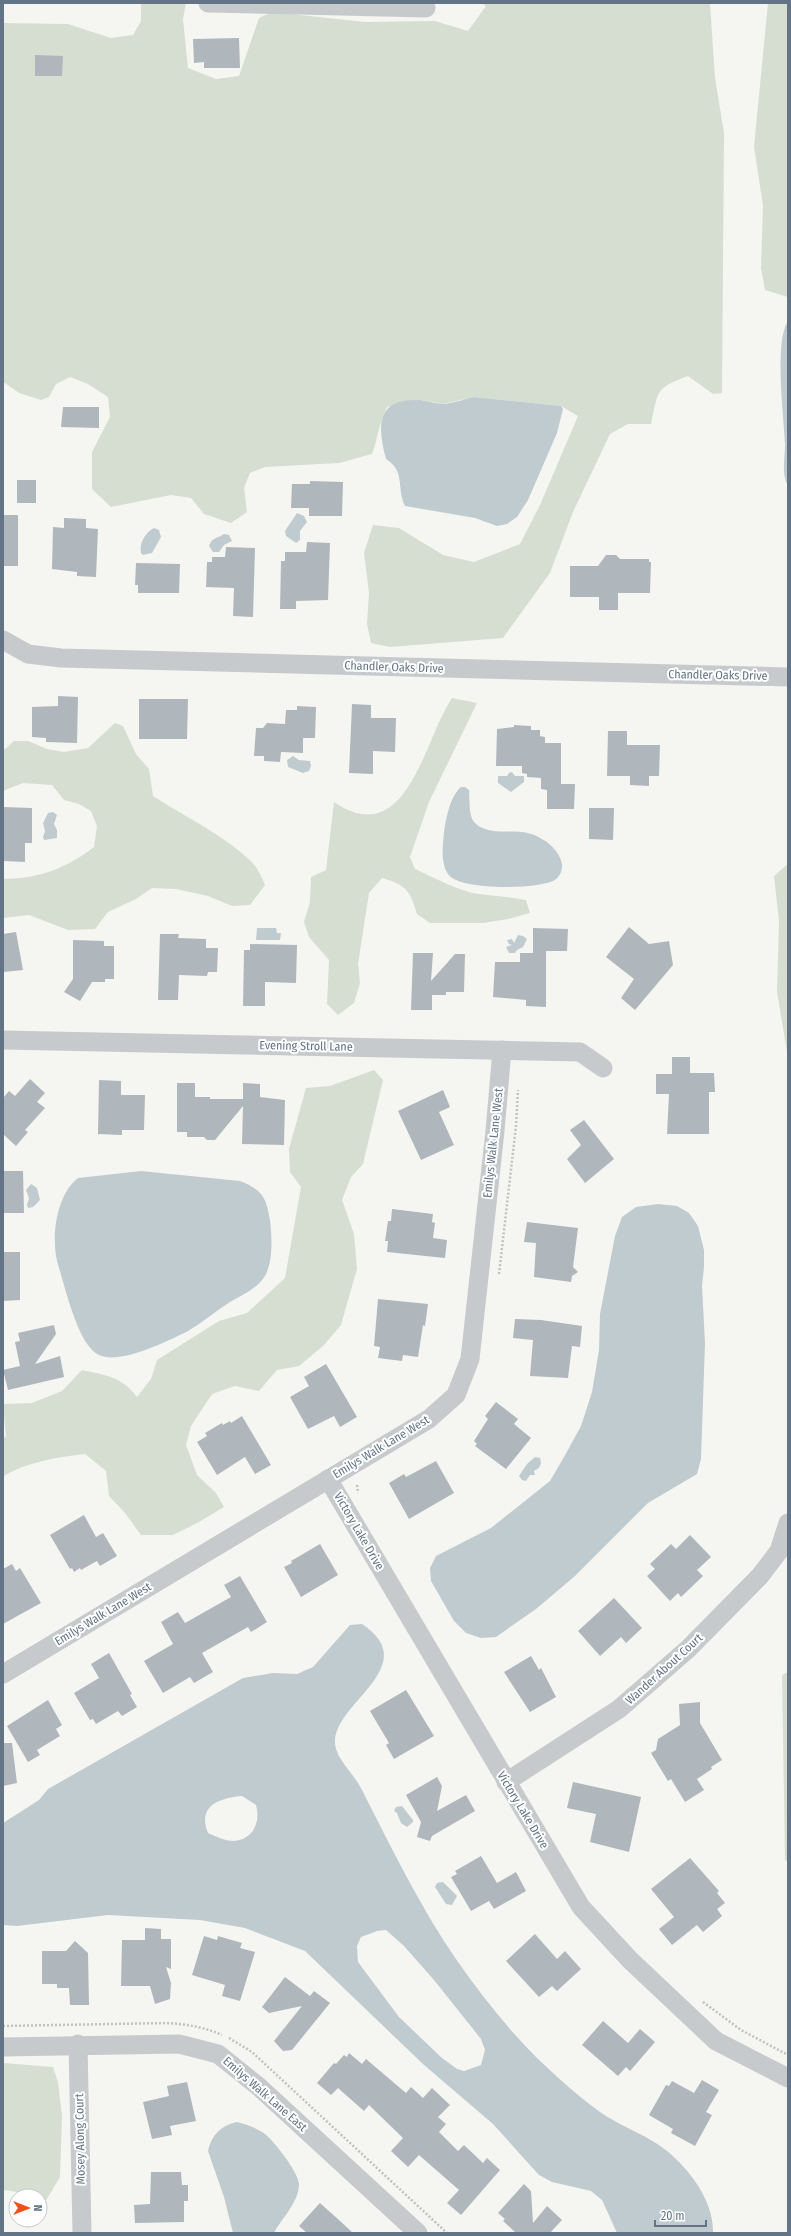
<svg xmlns="http://www.w3.org/2000/svg" width="791" height="2236" font-family="'Fira Sans Condensed',sans-serif">
<style>
.green{fill:#d6ded2}
.water{fill:#c0cbd0;fill-rule:evenodd}
.building{fill:#afb7bc}
.lines{fill:none;stroke-linecap:round;stroke-linejoin:round}
.path{stroke:#c0c1c3;stroke-width:2.5;stroke-dasharray:2 2;stroke-linecap:butt}
.minor{stroke:#c7cacd;stroke-width:19}
.labels{text-anchor:middle;stroke-width:4;stroke-linejoin:round;paint-order:stroke}
.street-label{font-size:12px;fill:#627485;stroke:#fff}
</style>
<rect width="100%" height="100%" fill="#f5f6f1"/>
<!-- green -->
<g class="green">
<path d="M141,3H186L183,19L188,68L216,79L239,76L259,18L272,12L365,22L435,21L468,31L486,6L482,3H710L715,78L724,133L722,393L713,394L688,376C655,388 658,391 651,424H628L610,434L573,512L550,573L503,638L390,647L371,643L367,624L369,593L364,553L373,525L399,528L443,555L474,562L520,544L540,505L578,416L561,406L474,397L443,404L421,400L387,407C379,422 378,438 372,454L339,463L265,467L250,473L244,488L247,512L231,523L204,514L191,498L171,495L111,507L92,489V452L110,417L108,397L88,384L70,377L56,384L49,397L41,400L19,393L5,383L3,384V23L68,24L111,38L133,35L141,21Z"/>
<polygon points="768,3 788,3 788,297 765,290 761,268 763,206 754,147"/>
<path d="M452,698L477,703L429,802L410,857L415,869C435,878 458,891 479,894C495,896 510,897 526,900L530,913L508,919L483,923H430L417,914C410,890 406,885 382,878L369,893L358,964L360,983L354,1003L338,1015L327,1004L329,960L309,937L304,922L310,902L311,877L326,870L334,802C407,852 424,739 452,698Z"/>
<path d="M115,723L123,726L136,754L149,769L153,796C187,818 224,835 253,863C258,869 262,878 265,885L250,905L232,906L208,896L176,889L152,888L136,899L108,912L95,929L68,930L29,915L3,918V879C38,879 67,868 94,847L97,826L91,811L79,804L64,800L52,785L23,783L3,791V751L14,741H28L47,749L64,752L88,748Z"/>
<polygon points="788,864 788,1058 777,992 779,921 774,876"/>
<path d="M374,1070L383,1080L363,1164L351,1177L342,1200L354,1234L357,1269L341,1325L323,1346L299,1366L277,1370L259,1391L235,1386L212,1394L191,1426L186,1445L197,1475L216,1493L224,1507L199,1522L173,1535H141L125,1513L109,1496L106,1471L85,1454C57,1457 28,1462 3,1476V1439L6,1436L3,1404L32,1403L62,1391L82,1370C106,1375 122,1377 137,1397L151,1379L157,1360L219,1321L247,1313L285,1278L301,1187L290,1172L289,1149L306,1088L330,1086Z"/>
<polygon points="788,1672 788,1862 785,1860 782,1675"/>
<path d="M3,2063L53,2067L58,2082L62,2116L60,2177L41,2209L40,2196C26,2196 17,2191 3,2190Z"/>
</g>
<!-- water -->
<g class="water">
<path d="M788,321V486C781,474 785,457 785,444C784,416 774,342 788,321Z"/>
<path d="M474,397L561,406L563,409L557,433L528,500L517,517L507,524L497,526L475,518L405,506C396,487 406,472 386,459C377,425 376,398 420,400C428,401 437,404 444,404C454,403 465,399 474,397Z"/>
<polygon points="297,513 304,516 307,522 300,531 300,540 296,543 286,536 285,531"/>
<path d="M154,528L159,530L161,537L152,553L143,555L141,553C139,543 145,533 154,528Z"/>
<path d="M224,534L229,535L232,541L224,545L219,552H213L209,546C212,537 217,539 224,534Z"/>
<polygon points="293,756 299,760 310,761 311,766 309,771 303,773 288,767 287,760"/>
<polygon points="512,772 515,776 524,776 524,782 511,792 498,783 498,776 507,776 509,773"/>
<path d="M461,787H465L469,790C470,799 468,816 475,823C489,837 514,828 531,834C536,835 542,839 547,842C554,848 560,854 562,864C563,871 559,878 553,881C536,889 459,891 448,874C440,862 443,845 444,832C446,819 450,796 461,787Z"/>
<polygon points="53,812 57,815 54,824 57,830 57,838 44,840 43,837 45,831 43,823 48,813"/>
<polygon points="257,928 276,928 277,933 281,933 280,940 256,940"/>
<polygon points="518,935 523,936 527,939 523,947 517,950 515,953 509,953 506,947 512,945 509,944 507,940 512,939 514,943"/>
<path d="M141,1171L240,1181C262,1190 266,1196 270,1220C272,1236 273,1260 266,1274C259,1288 242,1295 230,1302C216,1311 203,1322 188,1331C168,1341 120,1365 99,1355C78,1345 66,1290 59,1268C50,1242 55,1196 78,1178Z"/>
<polygon points="31,1184 37,1188 40,1200 33,1207 28,1208 27,1205 29,1198 26,1190"/>
<polygon points="658,1204 677,1206 689,1213 698,1226 704,1250 704,1267 702,1286 705,1343 701,1459 697,1474 648,1503 575,1576 536,1609 496,1637 481,1638 466,1633 454,1621 431,1581 430,1568 436,1556 491,1528 550,1481 564,1457 581,1426 592,1392 599,1350 600,1314 615,1236 622,1217 636,1207"/>
<polygon points="535,1457 540,1458 541,1463 539,1468 534,1471 535,1475 530,1475 526,1481 522,1480 519,1476 527,1464"/>
<path d="M362,1624C428,1668 323,1707 336,1749C340,1762 354,1775 361,1788C391,1847 420,1907 458,1962C482,1996 508,2029 537,2058C557,2077 583,2101 606,2116C625,2128 649,2136 667,2151C690,2170 714,2201 713,2233H617L602,2200L591,2191L552,2182L539,2175L493,2124L424,2065L305,1951L245,1928L200,1920L108,1915L17,1926L3,1925V1823L39,1800L48,1789L243,1678L273,1673L297,1674L313,1667L350,1625ZM242,1796L256,1805C261,1822 253,1840 233,1841C225,1841 215,1836 208,1833C197,1806 219,1798 242,1796ZM386,1930L404,1946L434,1980L481,2039L485,2050L481,2065L464,2071L457,2069L442,2058L399,2017L358,1962L357,1946L361,1937L377,1931Z"/>
<polygon points="402,1806 413,1820 413,1822 407,1827 401,1823 397,1813 394,1811 396,1807"/>
<polygon points="443,1882 457,1896 452,1905 446,1904 435,1887 437,1883"/>
<path d="M237,2122C246,2124 257,2128 265,2134C274,2141 299,2173 299,2184C299,2202 282,2218 274,2233H233L224,2197L208,2151C211,2136 221,2125 237,2122Z"/>
</g>
<!-- building -->
<g class="building">
<polygon points="239,38 240,68 204,68 204,62 194,63 193,39"/>
<polygon points="35,55 63,56 62,76 35,76"/>
<polygon points="63,407 99,407 99,428 61,427"/>
<rect x="17" y="480" width="19" height="23"/>
<polygon points="310,481 343,482 342,516 309,516 309,508 291,508 292,484 310,484"/>
<rect x="3" y="515" width="15" height="51"/>
<polygon points="64,518 86,519 86,528 98,529 96,577 77,576 77,572 52,569 53,527 64,528"/>
<polygon points="307,542 330,543 328,600 296,601 296,609 280,609 281,561 285,561 285,552 306,552"/>
<polygon points="226,547 255,548 253,617 233,616 234,588 206,587 207,562 212,562 212,557 225,557"/>
<polygon points="606,555 616,555 620,559 649,559 649,562 651,562 650,593 618,593 618,610 599,610 599,597 570,597 570,566 598,566"/>
<polygon points="136,563 180,564 179,593 138,593 138,585 135,585"/>
<polygon points="58,696 78,697 77,743 46,742 46,738 32,737 32,707 58,706"/>
<polygon points="139,699 188,699 187,739 139,739"/>
<polygon points="352,704 371,705 371,718 396,718 395,752 373,751 373,774 349,773"/>
<polygon points="297,706 316,707 315,738 303,738 303,753 281,752 280,762 264,761 264,756 254,756 256,728 263,728 267,723 285,724 286,710 297,710"/>
<polygon points="514,725 531,726 531,730 540,730 540,736 545,737 545,743 561,743 561,784 575,784 574,809 547,809 547,790 541,789 541,778 527,777 527,774 522,773 522,766 496,766 497,729 514,727"/>
<polygon points="608,731 627,731 627,745 660,745 659,776 649,776 649,786 630,785 630,776 607,776"/>
<polygon points="3,807 32,808 32,843 25,843 25,862 3,861"/>
<polygon points="589,808 614,808 613,840 589,839"/>
<polygon points="629,927 649,944 669,941 673,965 635,1010 621,998 634,979 606,957"/>
<polygon points="533,928 568,929 567,951 546,951 546,1007 526,1006 526,1000 493,997 495,962 520,962 520,953 533,953"/>
<polygon points="16,932 23,970 3,972 3,934"/>
<polygon points="160,934 179,934 178,938 206,939 206,948 218,948 217,972 208,972 207,976 179,975 178,1000 158,1000"/>
<polygon points="73,940 104,941 104,946 114,946 114,979 105,979 105,982 92,982 80,1001 64,992 73,979"/>
<polygon points="250,944 297,945 296,983 265,982 265,1006 243,1006 244,950 250,950"/>
<polygon points="413,953 433,953 431,981 455,954 465,954 464,992 446,992 446,995 432,995 432,1010 411,1010"/>
<polygon points="672,1057 690,1057 690,1073 714,1073 715,1092 709,1092 709,1134 667,1134 669,1094 656,1094 656,1074 672,1074"/>
<polygon points="30,1079 45,1093 37,1102 45,1108 25,1130 28,1132 16,1146 3,1134 3,1098 9,1091 15,1096"/>
<polygon points="99,1080 121,1081 121,1095 145,1095 144,1130 122,1130 122,1135 98,1134"/>
<polygon points="177,1083 195,1083 195,1097 210,1097 210,1099 243,1099 243,1083 260,1084 260,1097 285,1100 284,1145 242,1144 243,1106 215,1140 207,1140 204,1137 187,1137 187,1132 177,1132"/>
<polygon points="443,1090 450,1107 439,1112 454,1145 421,1160 398,1111"/>
<polygon points="584,1120 614,1159 585,1183 567,1159 581,1145 570,1130"/>
<polygon points="3,1171 23,1171 24,1213 3,1213"/>
<polygon points="392,1209 433,1214 432,1222 435,1223 433,1238 447,1240 445,1258 387,1252 388,1241 385,1241 388,1221 391,1221"/>
<polygon points="527,1222 578,1228 573,1267 578,1272 572,1276 571,1282 534,1277 536,1243 524,1242"/>
<polygon points="3,1252 20,1252 20,1300 3,1301"/>
<polygon points="378,1299 428,1304 425,1326 423,1325 418,1357 403,1355 402,1361 378,1358 380,1347 374,1346"/>
<polygon points="515,1319 541,1320 582,1326 580,1347 572,1346 568,1378 530,1376 533,1340 513,1338"/>
<polygon points="54,1325 56,1334 35,1364 60,1356 64,1377 8,1390 3,1370 20,1366 15,1342 20,1341 18,1333"/>
<polygon points="326,1364 357,1417 340,1427 334,1416 308,1429 290,1397 309,1386 304,1377"/>
<polygon points="496,1402 518,1419 514,1424 531,1438 506,1469 475,1446 477,1444 474,1441 488,1419 485,1416"/>
<polygon points="242,1416 271,1465 255,1474 245,1457 217,1475 197,1442 207,1436 205,1433 222,1423 223,1425 230,1421 231,1423"/>
<polygon points="436,1461 454,1493 409,1519 389,1483 404,1474 406,1477"/>
<polygon points="84,1515 96,1537 103,1533 117,1556 100,1566 97,1561 81,1570 80,1568 74,1572 72,1568 70,1569 50,1535"/>
<polygon points="690,1535 711,1557 697,1570 703,1576 681,1597 678,1593 670,1601 647,1576 655,1569 650,1564 671,1544 676,1549"/>
<polygon points="320,1544 338,1575 301,1597 284,1567 292,1563 291,1561"/>
<polygon points="12,1564 16,1571 20,1568 41,1603 3,1624 3,1569"/>
<polygon points="240,1576 267,1622 251,1632 248,1627 202,1653 213,1672 194,1683 190,1677 163,1693 144,1661 173,1644 161,1622 178,1612 185,1623 231,1597 224,1585"/>
<polygon points="614,1598 642,1628 626,1643 621,1637 600,1656 578,1631"/>
<polygon points="109,1653 132,1694 130,1695 137,1707 122,1716 118,1711 96,1724 93,1719 90,1720 74,1693 99,1678 91,1664"/>
<polygon points="531,1656 539,1670 541,1668 556,1697 530,1712 504,1672"/>
<polygon points="406,1690 434,1736 394,1759 386,1745 389,1743 370,1711"/>
<polygon points="48,1700 62,1725 56,1729 60,1736 37,1750 40,1755 28,1762 7,1726"/>
<polygon points="700,1702 700,1723 722,1760 711,1767 712,1769 697,1779 704,1790 685,1802 671,1779 668,1781 651,1753 656,1750 658,1739 680,1725 679,1704"/>
<polygon points="3,1743 12,1743 17,1783 3,1786"/>
<polygon points="437,1777 442,1786 437,1811 466,1795 475,1811 432,1836 430,1841 417,1837 421,1822 406,1795"/>
<polygon points="573,1782 641,1797 629,1852 590,1842 596,1814 567,1808"/>
<polygon points="481,1856 497,1883 516,1872 526,1891 494,1909 489,1901 471,1911 451,1877 457,1874 455,1871"/>
<polygon points="690,1858 719,1891 717,1893 725,1903 717,1909 722,1916 703,1932 697,1925 672,1945 659,1929 674,1917 651,1889"/>
<polygon points="145,1928 161,1929 161,1939 171,1939 171,1969 166,1967 171,1983 170,1999 155,2004 150,1986 121,1986 122,1940 145,1940"/>
<polygon points="535,1934 557,1959 565,1951 581,1969 557,1991 552,1986 539,1997 506,1961"/>
<polygon points="204,1936 217,1940 218,1936 242,1943 240,1948 255,1952 240,2001 222,1996 225,1985 192,1975"/>
<polygon points="75,1941 88,1953 89,2005 70,2005 69,1988 57,1988 57,1984 42,1984 42,1951 66,1951"/>
<polygon points="285,1977 310,1996 314,1991 330,2003 292,2050 283,2051 274,2041 302,2006 269,2013 262,2007"/>
<polygon points="603,2021 628,2043 640,2029 655,2042 630,2071 626,2067 618,2076 582,2045"/>
<polygon points="349,2053 362,2064 366,2059 406,2093 411,2087 423,2098 432,2088 450,2105 438,2117 446,2124 439,2132 458,2151 464,2145 483,2163 487,2158 500,2170 461,2215 447,2203 459,2190 419,2155 408,2167 391,2151 403,2138 369,2105 364,2111 338,2088 331,2095 317,2083 334,2063 336,2064 344,2055 347,2057"/>
<polygon points="702,2080 719,2090 706,2112 712,2115 695,2146 671,2133 673,2129 649,2115 666,2085 669,2086 672,2081 694,2093"/>
<polygon points="187,2082 196,2121 170,2126 172,2135 152,2139 143,2102 169,2096 167,2086"/>
<polygon points="151,2172 181,2172 182,2185 188,2185 188,2201 184,2201 184,2222 135,2223 134,2205 150,2204"/>
<polygon points="524,2184 531,2191 533,2223 547,2206 562,2220 550,2233 516,2233 503,2221 505,2219 498,2213"/>
<polygon points="320,2203 340,2221 353,2233 307,2233 299,2226"/>
</g>
<g class="lines">
<!-- path -->
<g class="path">
<polyline points="499,1274 516,1126 518,1090"/>
<polyline points="357,1485 358,1493"/>
<polyline points="703,2002 741,2030 788,2055"/>
<path d="M3,2026L166,2023C186,2024 204,2027 222,2035"/>
<polyline points="229,2038 252,2052 447,2233"/>
</g>
<!-- minor -->
<g class="minor">
<polyline points="208,3 426,8"/>
<polyline points="3,640 28,654 61,658 788,677"/>
<polyline points="3,1040 580,1052 603,1068"/>
<polyline points="328,1479 581,1907 630,1960 716,2041 788,2078"/>
<polyline points="3,1674 429,1419 456,1395 470,1359 495,1131 502,1050"/>
<polyline points="506,1782 619,1709 688,1649 760,1576 779,1551 788,1523"/>
<polyline points="78,2044 82,2233"/>
<polyline points="3,2047 179,2044 218,2054 258,2086 418,2233"/>
</g>
</g>
<g class="labels">
<!-- street labels -->
<g class="street-label">
<text transform="translate(394 667) rotate(2)" y="4">Chandler Oaks Drive</text>
<text transform="translate(718 675) rotate(1)" y="4">Chandler Oaks Drive</text>
<text transform="translate(306 1046) rotate(1)" y="4">Evening Stroll Lane</text>
<text transform="translate(493 1143) rotate(-84)" y="4">Emilys Walk Lane West</text>
<text transform="translate(381 1447) rotate(-31)" y="4">Emilys Walk Lane West</text>
<text transform="translate(359 1531) rotate(60)" y="4">Victory Lake Drive</text>
<text transform="translate(103 1614) rotate(-31)" y="4">Emilys Walk Lane West</text>
<text transform="translate(664 1669) rotate(-42)" y="4">Wander About Court</text>
<text transform="translate(523 1810) rotate(59)" y="4">Victory Lake Drive</text>
<text transform="translate(265 2094) rotate(41)" y="4">Emilys Walk Lane East</text>
<text transform="translate(80 2139) rotate(-91)" y="4">Mosey Along Court</text>
</g>
</g>
<!-- border -->
<rect width="791" height="2236" fill="none" stroke="#627485" stroke-width="8"/>
<!-- north arrow -->
<g transform="translate(28 2208) rotate(90)"><circle r="19" fill="#ffffff" stroke="#c0c7ce"/>
<path d="M0-3L7 15L0 10L-7 15Z" fill="#f15016"/>
<text y="-6" font-size="11" font-weight="bold" text-anchor="middle" fill="#627485">N</text>
</g>
<!-- scale -->
<path d="M655 2220v6h51v-6" fill="none" stroke="#627485" stroke-width="2"/>
<text x="661" y="2220" font-size="12" fill="#627485" stroke="#ffffff" stroke-width="3" paint-order="stroke">20 m</text>
</svg>
